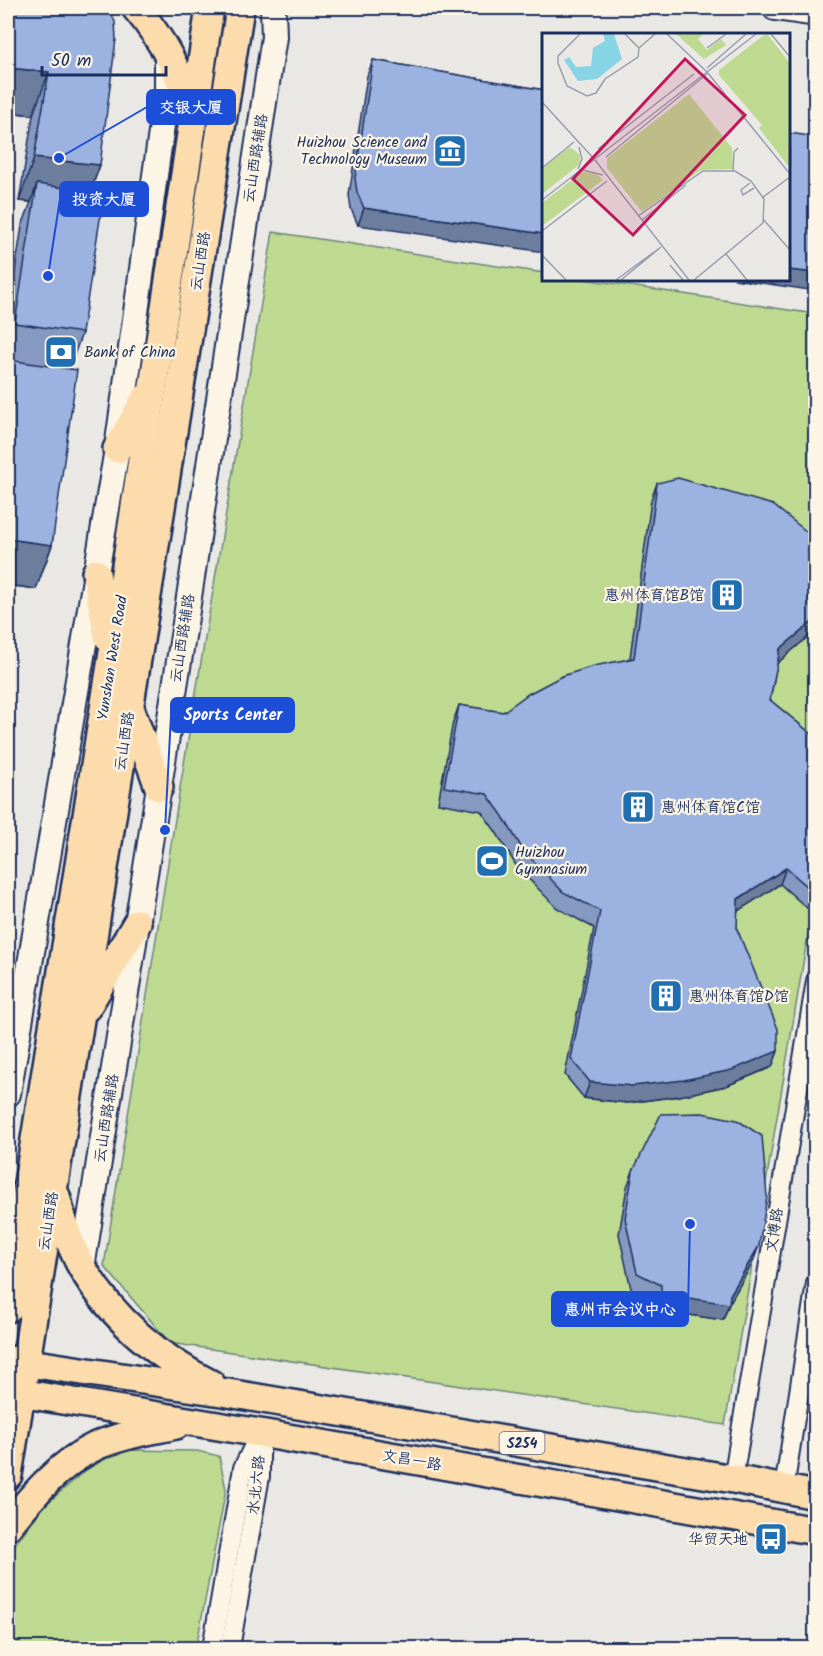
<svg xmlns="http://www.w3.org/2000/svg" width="823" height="1656" font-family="Kalam,'LXGW WenKai TC',sans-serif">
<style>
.green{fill:#beda91;stroke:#6c8478;stroke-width:1.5}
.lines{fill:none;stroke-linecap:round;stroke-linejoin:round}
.street-casing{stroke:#1b2f5e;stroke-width:22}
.secondary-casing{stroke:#1b2f5e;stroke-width:28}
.primary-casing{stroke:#1b2f5e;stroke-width:32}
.street{stroke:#fcf5e5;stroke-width:18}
.secondary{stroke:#fcf5e5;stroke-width:24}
.primary{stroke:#fcdcac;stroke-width:27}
.wall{fill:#8699c1;stroke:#1b2f5e;stroke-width:1.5}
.shaded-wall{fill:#6d7d9d;stroke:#1b2f5e;stroke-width:1.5}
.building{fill:#9cb2e0;stroke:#1b2f5e;stroke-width:1.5}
.labels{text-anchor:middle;stroke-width:4.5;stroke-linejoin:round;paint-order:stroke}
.shield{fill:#fcf5e5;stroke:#5e6a86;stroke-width:1.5}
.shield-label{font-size:14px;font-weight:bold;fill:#1b2f5e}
.poi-label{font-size:15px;fill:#1b2f5e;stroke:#fcf5e5;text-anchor:start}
.street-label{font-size:15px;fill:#1b2f5e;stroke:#fcf5e5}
.inset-road{fill:none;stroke:#979eae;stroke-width:1.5}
.view{fill:#c2185b;fill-opacity:0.15;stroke:#c2185b;stroke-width:3}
.inset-edge{fill:none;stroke:#1b2f5e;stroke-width:3}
.leader{fill:none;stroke:#1d4ed8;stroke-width:2}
.callout-dot{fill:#1d4ed8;stroke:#fcf5e5;stroke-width:2}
.callout{fill:#1d4ed8;stroke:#1d4ed8;stroke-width:2}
.callout-label{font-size:16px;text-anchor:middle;font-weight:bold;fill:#fff}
</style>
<rect width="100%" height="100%" fill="#e9e8e4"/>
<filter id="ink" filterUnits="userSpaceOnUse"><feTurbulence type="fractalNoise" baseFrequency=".0167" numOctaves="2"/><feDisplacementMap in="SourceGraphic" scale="12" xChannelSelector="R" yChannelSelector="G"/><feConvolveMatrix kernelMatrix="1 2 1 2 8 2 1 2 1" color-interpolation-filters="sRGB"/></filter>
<g filter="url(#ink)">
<!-- green -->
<g class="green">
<polygon points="273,232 544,273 544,279 584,279 815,314 815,935 808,934 725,1425 170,1343 104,1266 180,788"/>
<polygon points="121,1450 197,1451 219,1456 226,1489 196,1648 8,1648 8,1579 13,1547 44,1506 86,1470"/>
</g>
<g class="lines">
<defs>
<g id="street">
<polyline points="733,1479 816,981"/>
<polyline points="784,1489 816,1283"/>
<polyline points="212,1648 243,1468 260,1433"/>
<polyline points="230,1648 260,1476 260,1438"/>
</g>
<g id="secondary">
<polyline points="775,8 816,14"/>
<polyline points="8,1094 117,449 167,89 167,53"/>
<polyline points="82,1268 184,630 274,37 273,8"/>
</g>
<g id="primary">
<path d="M136,8C162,39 180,72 191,111"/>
<polyline points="117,449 146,398"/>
<polyline points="96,573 108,637"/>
<polyline points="130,708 159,787"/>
<polyline points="87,1007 137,923"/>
<path d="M56,1196C62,1220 70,1247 83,1269C113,1319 159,1358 211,1384"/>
<polyline points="8,1308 112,659 210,8"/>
<polyline points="9,1360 228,1393 733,1479 816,1495"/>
<polyline points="8,1391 260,1433 816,1531"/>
<polyline points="8,1475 240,8"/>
<path d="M8,1526C32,1496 60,1463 96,1446C121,1435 149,1431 176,1425"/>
</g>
</defs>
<!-- street casing -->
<use href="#street" class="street-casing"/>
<!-- secondary casing -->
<use href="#secondary" class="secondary-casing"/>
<!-- primary casing -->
<use href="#primary" class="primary-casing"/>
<!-- street -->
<use href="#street" class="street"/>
<!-- secondary -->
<use href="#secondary" class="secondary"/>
<!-- primary -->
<use href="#primary" class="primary"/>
</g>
<!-- wall -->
<g class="wall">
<polygon points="8,8 106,11 100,165 90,192 82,333 69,369 52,545 36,589 8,585 8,316 22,226 31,202 19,201 33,115 8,112"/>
<polygon points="373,60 544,90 358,225 351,209 349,195 367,76"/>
<polygon points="657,483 816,539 816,630 777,663 770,700 814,736 816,734 816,916 780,884 737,911 737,929 778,1051 772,1067 726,1086 679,1096 627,1103 584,1098 565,1075 594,928 557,908 517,867 496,832 481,811 438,803 453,722 459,705 503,712 630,658 651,500"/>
<polygon points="633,1171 753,1262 729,1304 723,1320 655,1310 655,1301 631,1289 619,1234 627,1187"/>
</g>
<!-- shaded-wall -->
<g class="shaded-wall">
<polygon points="8,68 49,72 33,115 8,112"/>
<polygon points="34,158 100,165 85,207 37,184 31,202 19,201"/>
<polygon points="364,208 544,234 544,252 358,225"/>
<polygon points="789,270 816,273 816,291 734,279 789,279"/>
<polygon points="8,539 52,545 36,589 8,585"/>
<polygon points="816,619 816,630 774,666 780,649"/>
<polygon points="786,868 780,884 732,915 738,899"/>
<polygon points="778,1051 772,1067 726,1086 679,1096 627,1103 584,1098 590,1082"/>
<polygon points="759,1246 753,1262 729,1304 723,1320 655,1310 661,1294 730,1295"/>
</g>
<!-- building -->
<g class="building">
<polygon points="8,8 99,8 106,11 112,15 115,22 116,39 100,165 34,158 49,72 8,68"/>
<polygon points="373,60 544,90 544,234 364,208 357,192 355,178"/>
<polygon points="789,133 816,137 816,273 789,270"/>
<polygon points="37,184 104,194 82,333 15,323"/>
<polygon points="8,360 77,370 52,545 8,539"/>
<polygon points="678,478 773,505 816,539 816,619 780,649 770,700 814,736 816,734 816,894 786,868 738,899 737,929 778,1029 778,1051 732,1070 684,1080 633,1086 590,1082 571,1059 600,911 563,892 523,850 502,815 487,794 444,787 459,705 503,712 528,694 562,676 594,666 634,658 657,483"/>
<polygon points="702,1113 737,1120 762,1136 767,1197 759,1246 730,1295 729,1304 661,1294 661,1285 637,1273 625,1218 633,1171 661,1114"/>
</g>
</g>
<!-- icons -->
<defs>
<symbol id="museum-square" viewBox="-11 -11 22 22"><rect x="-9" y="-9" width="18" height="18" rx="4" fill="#1f6fb2" stroke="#fcf5e5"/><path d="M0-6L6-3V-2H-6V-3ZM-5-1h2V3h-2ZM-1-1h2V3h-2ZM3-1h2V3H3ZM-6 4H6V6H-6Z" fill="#fff"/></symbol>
<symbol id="bank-square" viewBox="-11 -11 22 22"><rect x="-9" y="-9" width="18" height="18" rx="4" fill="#1f6fb2" stroke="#fcf5e5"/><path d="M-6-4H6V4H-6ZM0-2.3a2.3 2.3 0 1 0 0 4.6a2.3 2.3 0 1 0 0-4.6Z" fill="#fff"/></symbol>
<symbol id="building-square" viewBox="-11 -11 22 22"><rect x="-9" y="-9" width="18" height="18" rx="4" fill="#1f6fb2" stroke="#fcf5e5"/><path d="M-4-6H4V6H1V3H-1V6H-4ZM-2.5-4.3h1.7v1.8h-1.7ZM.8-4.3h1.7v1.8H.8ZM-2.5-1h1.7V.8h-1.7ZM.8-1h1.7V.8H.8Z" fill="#fff"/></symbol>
<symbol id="stadium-square" viewBox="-11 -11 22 22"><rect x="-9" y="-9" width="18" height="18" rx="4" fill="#1f6fb2" stroke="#fcf5e5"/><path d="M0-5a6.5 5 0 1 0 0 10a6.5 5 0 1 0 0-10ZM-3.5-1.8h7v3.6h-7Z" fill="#fff"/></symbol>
<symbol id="bus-square" viewBox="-11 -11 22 22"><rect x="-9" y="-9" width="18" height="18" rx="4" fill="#1f6fb2" stroke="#fcf5e5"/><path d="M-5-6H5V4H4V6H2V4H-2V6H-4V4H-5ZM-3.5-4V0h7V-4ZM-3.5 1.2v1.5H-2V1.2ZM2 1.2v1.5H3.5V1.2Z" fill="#fff"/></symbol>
</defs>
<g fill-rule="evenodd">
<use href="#museum-square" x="431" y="132" width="38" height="38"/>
<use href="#bank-square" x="42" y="333" width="38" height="38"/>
<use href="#building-square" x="708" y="576" width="38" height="38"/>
<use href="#building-square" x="619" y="788" width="38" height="38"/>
<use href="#stadium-square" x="473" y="842" width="38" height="38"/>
<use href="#building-square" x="647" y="977" width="38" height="38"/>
<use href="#bus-square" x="752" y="1520" width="38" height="38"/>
</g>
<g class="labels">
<!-- shield labels -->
<rect class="shield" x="499.5" y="1432" width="45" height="22" rx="4.5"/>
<g class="shield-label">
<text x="522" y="1448">S254</text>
</g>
<!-- poi labels -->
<g class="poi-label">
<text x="427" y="147" text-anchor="end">Huizhou Science and<tspan x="427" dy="17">Technology Museum</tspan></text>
<text x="84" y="357">Bank of China</text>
<text x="704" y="600" text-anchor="end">惠州体育馆B馆</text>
<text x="661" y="812">惠州体育馆C馆</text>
<text x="515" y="857">Huizhou<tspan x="515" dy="17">Gymnasium</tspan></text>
<text x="689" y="1001">惠州体育馆D馆</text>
<text x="748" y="1544" text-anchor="end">华贸天地</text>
</g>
<!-- street labels -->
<g class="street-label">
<text transform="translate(255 158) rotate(-81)" y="5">云山西路辅路</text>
<text transform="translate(200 261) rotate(-81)" y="5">云山西路</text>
<text transform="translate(182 638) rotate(-81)" y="5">云山西路辅路</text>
<text transform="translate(112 658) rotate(-81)" y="5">Yunshan West Road</text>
<text transform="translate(124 741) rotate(-81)" y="5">云山西路</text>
<text transform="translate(106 1118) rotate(-81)" y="5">云山西路辅路</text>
<text transform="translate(48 1221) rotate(-81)" y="5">云山西路</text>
<text transform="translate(774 1230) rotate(-81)" y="5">文博路</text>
<text transform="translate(412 1460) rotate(10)" y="5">文昌一路</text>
<text transform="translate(256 1485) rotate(-84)" y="5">水北六路</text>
</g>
</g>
<!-- overview -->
<g transform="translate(542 33)">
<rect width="248" height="248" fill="#e9e8e4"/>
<path d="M134,1H161L156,6L165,17L179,6L184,12L162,26ZM222,2H226L247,29V134L217,95L220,92L177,42V37ZM147,61L190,115L191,136L159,137L100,179L65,135V125ZM28,114L38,122V131L0,161V135ZM40,139L54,140L61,147L0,193V170Z" fill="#beda91"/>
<path d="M61,1H72L80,26L55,46L36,48L22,27L27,24L34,34L49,33L51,15L63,8Z" fill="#87d4e6"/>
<path class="inset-road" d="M38,1L16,23V30L25,53L45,63L54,60L63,46L96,24L97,15L83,1M125,1L165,39M229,1L248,24M97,15L113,1M165,15L184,1M165,35L204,1M165,39L248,141M0,69L53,127L147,247M56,116L152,41M64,124L165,41M0,135L32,109M36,136L40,126L37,114M41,137L61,142M191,139L192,119L196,115M208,150L199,157L201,162L212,155M220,165L248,144M0,167L214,1M96,183L161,138H193L209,148L222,166L221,190L152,247M221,186L248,217M100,187L144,152M0,198L65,148M184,221L205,247M0,222L24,247M128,232L141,247M74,247L119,214M79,247L119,214"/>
<path class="view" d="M143,26L203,82L91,202L31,146Z"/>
<rect width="248" height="248" class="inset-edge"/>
</g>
<!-- callouts -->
<path class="leader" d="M59 158L147 107M48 276L60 199M165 830L171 715M690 1224L688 1309"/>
<g class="callout-dot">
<circle cx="59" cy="158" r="6"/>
<circle cx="48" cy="276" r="6"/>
<circle cx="165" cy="830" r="6"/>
<circle cx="690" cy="1224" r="6"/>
</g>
<g class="callout">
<rect x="147" y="90" width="88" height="34" rx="6"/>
<rect x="60" y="182" width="88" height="34" rx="6"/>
<rect x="171" y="698" width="123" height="34" rx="6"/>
<rect x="552" y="1292" width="136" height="34" rx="6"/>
</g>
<g class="callout-label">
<text x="191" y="113">交银大厦</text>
<text x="104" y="205">投资大厦</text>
<text x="233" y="720">Sports Center</text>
<text x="620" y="1315">惠州市会议中心</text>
</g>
<!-- margin -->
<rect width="823" height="1656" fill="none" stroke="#fcf5e5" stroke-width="30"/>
<rect x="15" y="15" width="793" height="1626" fill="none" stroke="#1b2f5e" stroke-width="2" filter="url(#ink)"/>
<!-- scale -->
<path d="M42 66v9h124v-9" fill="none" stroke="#1b2f5e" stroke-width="3"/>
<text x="51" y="66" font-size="18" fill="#1b2f5e" stroke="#fcf5e5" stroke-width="4.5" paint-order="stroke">50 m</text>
</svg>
